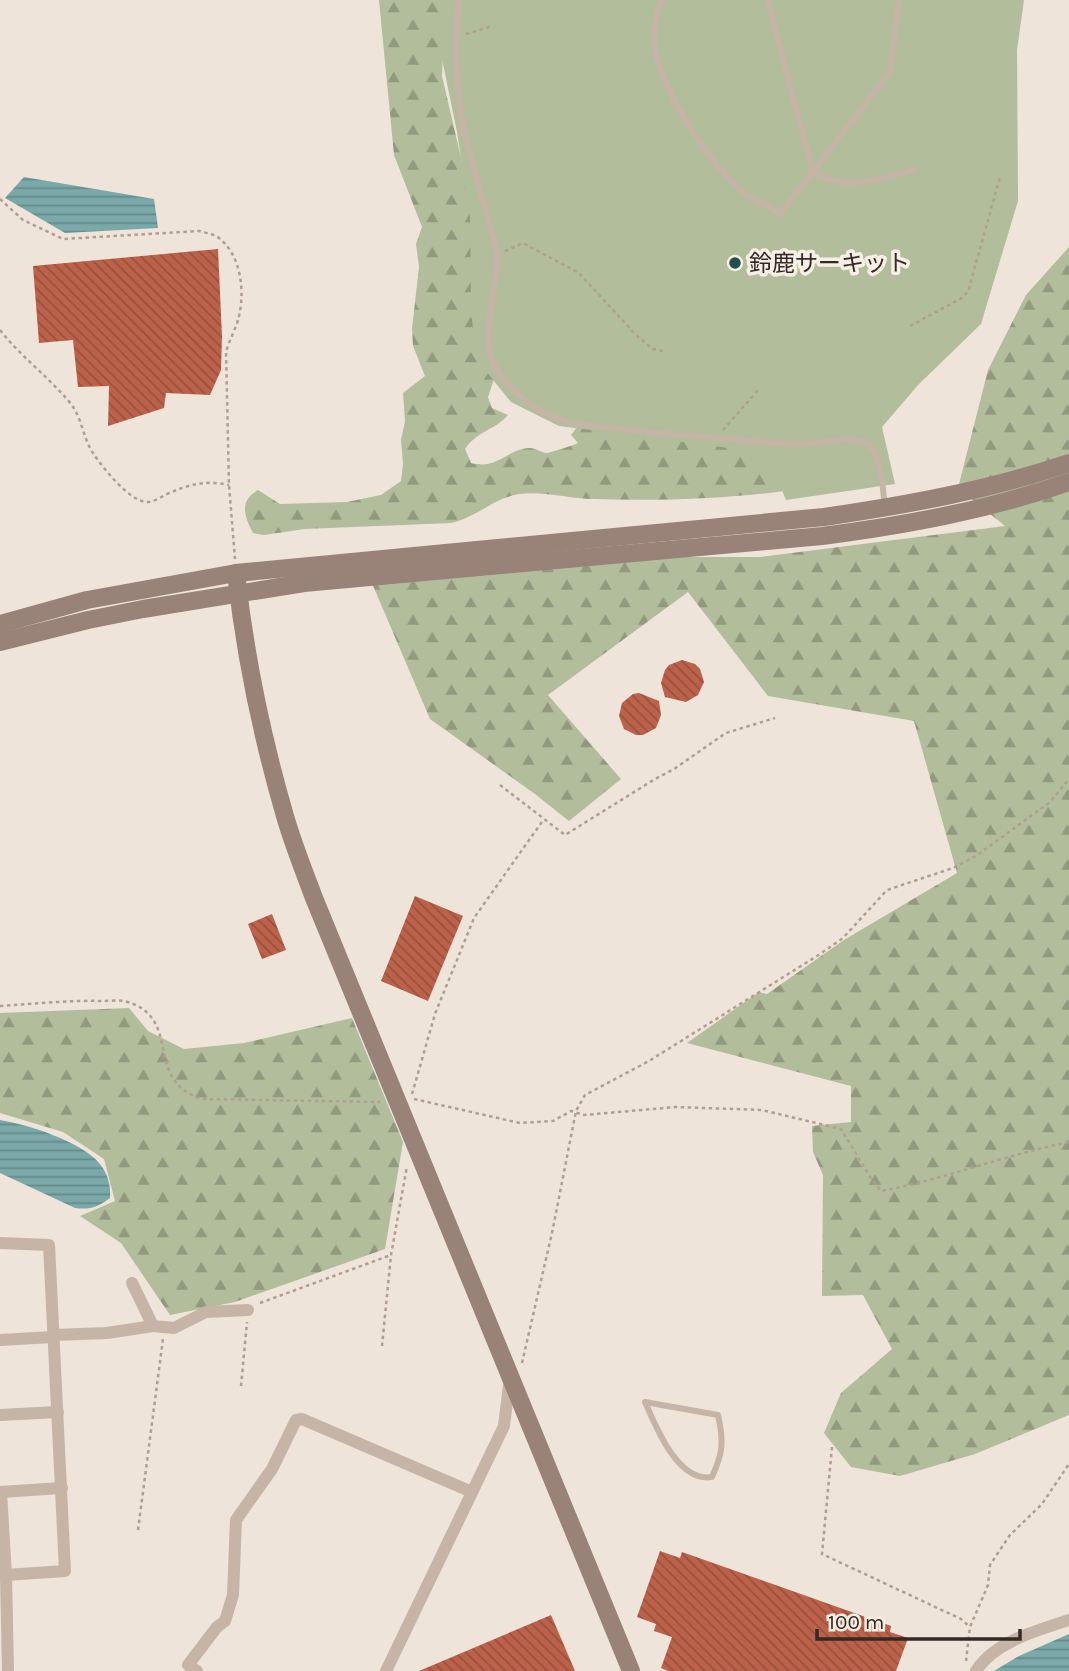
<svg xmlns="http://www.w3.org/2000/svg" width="1069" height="1671" font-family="Karla,'Noto Sans JP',sans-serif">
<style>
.forest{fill:url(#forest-firs)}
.garden{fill:#b2bd9b}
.water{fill:url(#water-rules)}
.building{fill:url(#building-back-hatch)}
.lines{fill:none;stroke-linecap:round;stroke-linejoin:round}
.path{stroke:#b19e91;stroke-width:2.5;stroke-dasharray:3.5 3.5;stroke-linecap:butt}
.lane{stroke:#c6b4a6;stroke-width:6}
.street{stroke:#c6b4a6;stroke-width:12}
.secondary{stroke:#998378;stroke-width:18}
.poi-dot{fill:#204f51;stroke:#f7eee5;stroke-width:2.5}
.labels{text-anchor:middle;stroke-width:7;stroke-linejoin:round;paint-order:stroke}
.poi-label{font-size:23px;fill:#332a26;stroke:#f7eee5;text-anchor:start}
</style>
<defs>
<pattern id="forest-firs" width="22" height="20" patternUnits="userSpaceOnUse" patternTransform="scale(1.75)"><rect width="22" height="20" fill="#b2bd9b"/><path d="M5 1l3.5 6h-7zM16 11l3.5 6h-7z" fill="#919a7e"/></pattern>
<pattern id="water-rules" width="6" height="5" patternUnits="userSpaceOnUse" patternTransform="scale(1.75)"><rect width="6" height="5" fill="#7ba9aa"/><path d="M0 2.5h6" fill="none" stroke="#658a8a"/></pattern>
<pattern id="building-back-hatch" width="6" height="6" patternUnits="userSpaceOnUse" patternTransform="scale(1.75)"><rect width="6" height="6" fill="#bc624a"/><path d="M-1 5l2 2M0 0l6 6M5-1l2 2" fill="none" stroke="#99513d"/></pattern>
</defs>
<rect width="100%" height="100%" fill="#efe4d9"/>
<!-- forest -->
<g class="forest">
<path d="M379,0H445L442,76L465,175L495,376L488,397L492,408L508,415C494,431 478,430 465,449L471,463C498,470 506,449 530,448C536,448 540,452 546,453C550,453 574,445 578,443L571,435L578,426L763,436L792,490C727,499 659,501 594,499C569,499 545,491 519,494C491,499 478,517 451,523L305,529L264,535L253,533C244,516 239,501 258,490L280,504L347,502L381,495L401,481L403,464L401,440L405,421L403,393L425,376L413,346L412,329L419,267L416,244L422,227L394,155Z"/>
<polygon points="1069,247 1069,1415 975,1454 900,1476 851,1467 824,1433 841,1393 892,1349 863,1295 822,1296 823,1175 813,1152 812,1126 851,1122 851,1086 687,1043 759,992 767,994 844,940 957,873 914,721 768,696 688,592 548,695 621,779 569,821 535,794 430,719 371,581 652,557 760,557 1005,526 958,488 988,370 1026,295"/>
<polygon points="129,1008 148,1031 184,1049 244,1043 352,1018 403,1142 385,1249 235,1302 170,1315 121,1243 80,1216 115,1201 104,1159 63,1132 0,1113 0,1013"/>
</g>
<!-- garden -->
<polygon class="garden" points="442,0 1024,0 1017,50 1018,201 981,324 919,384 882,427 895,484 786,500 767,453 559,426 511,402 476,359 471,309 470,217 457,132 442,59"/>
<!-- water -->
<g class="water">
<polygon points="24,177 154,199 158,228 65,233 5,198"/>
<path d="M0,1120C27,1124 82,1142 99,1163C108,1173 111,1186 110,1198C98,1207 90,1210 75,1208L0,1173Z"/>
<polygon points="1069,1634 1069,1671 994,1671 1019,1656"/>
</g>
<!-- building -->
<g class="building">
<polygon points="218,249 222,336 221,370 210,395 166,393 164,408 108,426 109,386 78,387 73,340 39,343 33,266"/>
<polygon points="682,660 695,664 700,669 704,682 698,695 686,702 665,697 661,683 665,670 669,665"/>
<polygon points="639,693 659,701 661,715 656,728 643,735 636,735 624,729 619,716 622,703 633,694"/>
<polygon points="415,896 463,916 428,1001 381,981"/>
<polygon points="272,914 286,950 262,959 248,924"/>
<polygon points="660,1551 680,1558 682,1552 891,1626 890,1632 908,1638 896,1671 668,1671 661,1668 672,1637 654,1631 656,1624 637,1617"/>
<polygon points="551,1615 575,1671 419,1671"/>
</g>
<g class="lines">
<!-- path -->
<g class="path">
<polyline points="466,34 492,26"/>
<path d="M0,199L23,220L63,239L199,231C206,233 214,234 219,238C241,255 245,291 239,316C237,327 229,340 226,352L229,485L235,559"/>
<polyline points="505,251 523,243 579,273 636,335 653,349 663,351"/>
<polyline points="910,326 960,299 968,292 1000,177"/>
<path d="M0,330C21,357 49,377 71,404C82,418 83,438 93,453C102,467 130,502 147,502C154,502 161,497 167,494C190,484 205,480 229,485"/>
<polyline points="723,430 760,388"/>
<polyline points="500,785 565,835 655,779 674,769 726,733 775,718"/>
<path d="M0,1006C34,1004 69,1000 103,1001C110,1001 118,1000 124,1001C185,1016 141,1080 202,1099L380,1102"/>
<polyline points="412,1094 435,1014 474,918 544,819"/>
<path d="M414,1099L520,1123L553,1121L571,1111L584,1115L676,1107L762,1110L841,1129L872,1180L881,1191C945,1179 1005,1155 1069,1142"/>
<polyline points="260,1303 391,1255"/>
<polyline points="382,1346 391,1255 407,1166"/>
<polyline points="522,1363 552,1233 576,1111 585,1095 649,1061 817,956 843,938 887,890 953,868 976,856 1050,802 1069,779"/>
<polyline points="241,1386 247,1322"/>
<polyline points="832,1447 822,1554 961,1619 970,1627"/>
<polyline points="138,1530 163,1339"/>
<polyline points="966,1661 970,1627 988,1585 990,1565 1010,1535 1042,1504 1069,1464"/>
</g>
<!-- lane -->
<g class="lane">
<path d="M459,0C454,44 455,86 464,129C473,172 488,213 497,255C498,285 481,336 492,360C502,384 526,404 549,415C566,424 586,425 605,427C642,432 679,435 717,438C745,440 773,444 801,444C817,444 857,434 869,445C883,459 882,489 885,506"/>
<path d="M662,0C656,15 652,31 655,47C662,92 708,162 743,192C754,200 768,206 780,214L890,72L899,0"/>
<path d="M768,0L812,170C838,193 885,179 915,169"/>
<path d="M645,1402L718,1415C724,1441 723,1453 712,1477C678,1483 656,1427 645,1402Z"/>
</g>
<!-- street -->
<g class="street">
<polyline points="0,1243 49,1245 65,1571 6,1575 8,1671"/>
<polyline points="132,1283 153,1326"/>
<polyline points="53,1335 107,1333 153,1326 174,1328 206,1312 248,1310"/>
<polyline points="0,1340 53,1337"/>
<polyline points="0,1415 58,1412"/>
<polyline points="0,1492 62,1488"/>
<polyline points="0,1576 6,1575 1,1492"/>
<polyline points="197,1671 188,1665 217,1627 225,1621 233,1595 236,1520 272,1469 296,1420 302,1419 472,1492"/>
<polyline points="386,1671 504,1426 510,1377"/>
<path d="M976,1671C994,1642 1038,1630 1069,1620"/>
</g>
<!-- secondary -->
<g class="secondary">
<path d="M236,573C245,655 262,737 285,816C293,844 304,871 314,898L631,1671"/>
<path d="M0,624L87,600L236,573L824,517C907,505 989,490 1069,463"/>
<path d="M0,642L88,620L143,609L304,583L822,536C906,525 989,510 1069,482"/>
</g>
</g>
<!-- markers -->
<circle class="poi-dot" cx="735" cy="263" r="7"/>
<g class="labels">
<!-- poi labels -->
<g class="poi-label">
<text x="749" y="271">鈴鹿サーキット</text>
</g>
</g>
<!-- scale -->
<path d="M817 1629v10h203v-10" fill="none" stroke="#332a26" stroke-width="3.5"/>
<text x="828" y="1629" font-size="21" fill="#332a26" stroke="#f7eee5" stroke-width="5" paint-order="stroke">100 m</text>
</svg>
